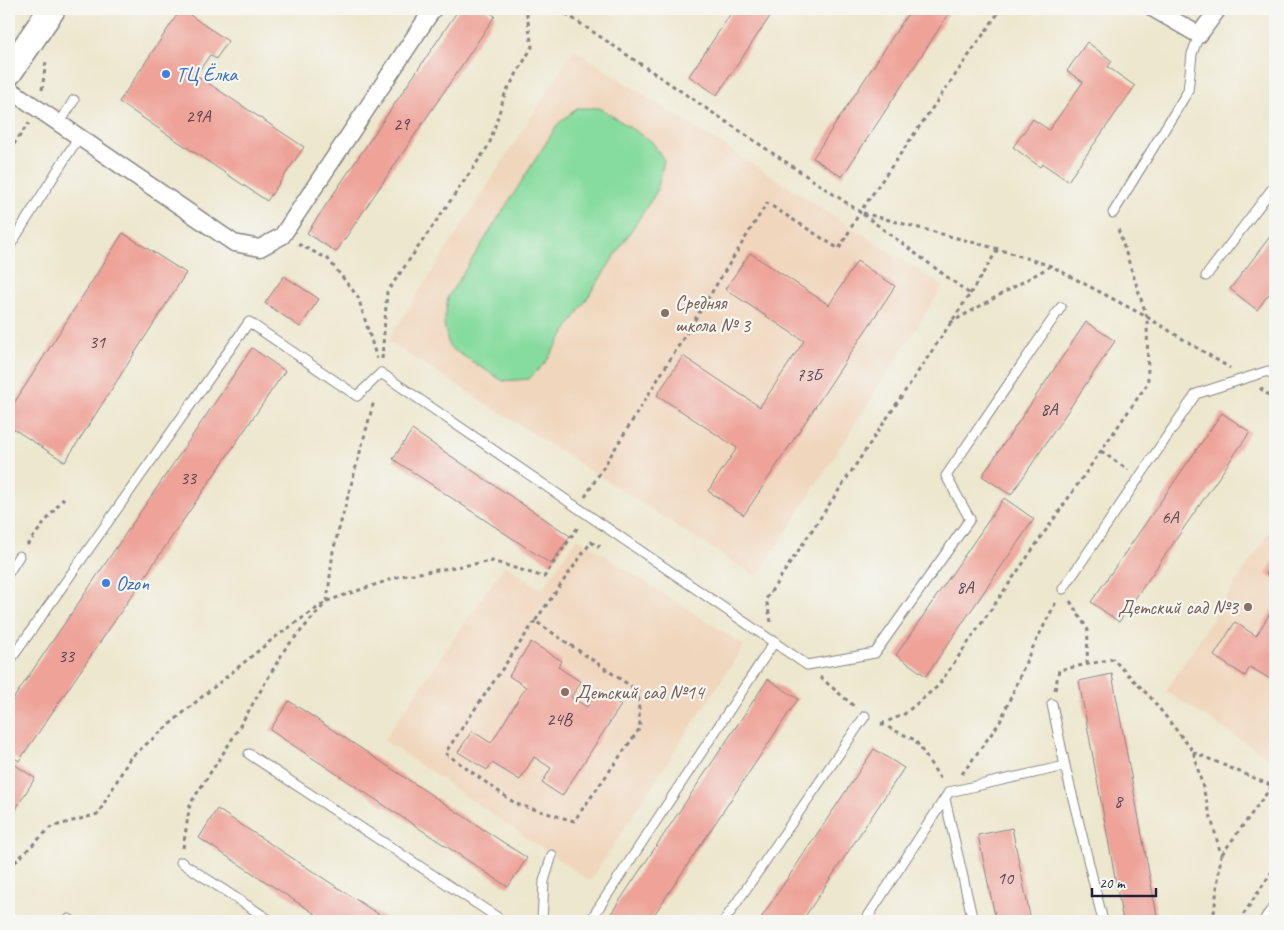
<svg xmlns="http://www.w3.org/2000/svg" width="1284" height="930" font-family="Caveat,sans-serif">
<style>
.built{fill:#f0d6bc}
.grass{fill:#86db9e;stroke:#547e6c}
.building{fill:#eea298}
.lines{fill:none;stroke-linecap:round;stroke-linejoin:round}
.service-casing{stroke:#878484;stroke-width:11}
.minor-casing{stroke:#878484;stroke-width:19}
.tertiary-casing{stroke:#878484;stroke-width:22}
.primary-casing{stroke:#878484;stroke-width:29}
.path{stroke:#878484;stroke-width:3;stroke-dasharray:4 4;stroke-linecap:butt}
.service{stroke:#fff;stroke-width:9}
.minor{stroke:#fff;stroke-width:16}
.tertiary{stroke:#fff;stroke-width:20}
.primary{stroke:#fff;stroke-width:26}
.shop-dot{fill:#3f7fe0;stroke:#f6f6f2;stroke-width:2}
.education-dot{fill:#8d6e63;stroke:#f6f6f2;stroke-width:2}
.labels{text-anchor:middle;stroke-width:4.5;stroke-linejoin:round;paint-order:stroke}
.number-label{font-size:18px;fill:#554252}
.shop-label{font-size:20px;fill:#366cbe;stroke:#f6f6f2;text-anchor:start}
.education-label{font-size:20px;fill:#785e54;stroke:#f6f6f2;text-anchor:start}
</style>
<rect width="100%" height="100%" fill="#f6f6f2"/>
<filter id="ink" filterUnits="userSpaceOnUse"><feTurbulence type="fractalNoise" baseFrequency=".02" numOctaves="2"/><feDisplacementMap in="SourceGraphic" scale="10" xChannelSelector="R" yChannelSelector="G"/><feConvolveMatrix kernelMatrix="1 2 1 2 8 2 1 2 1" color-interpolation-filters="sRGB"/></filter>
<filter id="wash" filterUnits="userSpaceOnUse"><feTurbulence type="fractalNoise" baseFrequency=".0096" numOctaves="4" result="noise"/><feDisplacementMap in="SourceGraphic" scale="20" xChannelSelector="R" yChannelSelector="G"/><feGaussianBlur stdDeviation="1.12" result="paint"/><feColorMatrix in="noise" values="0 0 0 0 0 0 0 0 0 0 0 0 0 0 0 0 0 1.4 0 .05"/><feComposite in="paint" operator="in"/></filter>
<g filter="url(#wash)">
<rect width="100%" height="100%" fill="#ece7cd"/>
<!-- built -->
<g class="built">
<polygon points="574,50 943,286 757,577 388,341"/>
<polygon points="1275,523 1275,762 1166,691"/>
<polygon points="577,538 744,645 590,881 384,740 505,565 542,590"/>
</g>
<!-- grass -->
<polygon class="grass" points="577,108 600,108 652,142 664,160 657,191 545,363 529,379 503,381 449,347 444,324 448,297 558,124"/>
<g id="blocks">
<!-- building -->
<g class="building">
<polygon points="181,9 228,41 216,59 210,55 196,75 304,147 267,201 119,102"/>
<polygon points="459,9 485,9 495,16 336,252 307,233"/>
<polygon points="734,9 775,9 717,95 689,76"/>
<polygon points="911,9 952,9 842,177 813,158"/>
<polygon points="1087,42 1112,61 1108,67 1135,86 1068,181 1043,164 1040,167 1013,147 1033,119 1049,130 1083,82 1067,71"/>
<polygon points="1275,230 1275,286 1257,310 1230,289"/>
<polygon points="123,233 186,273 65,462 9,426 9,411"/>
<polygon points="750,253 829,305 857,261 895,286 744,515 708,491 737,448 657,395 683,356 760,407 804,341 725,289"/>
<polygon points="284,276 319,299 300,327 265,303"/>
<polygon points="1086,322 1115,341 1011,495 982,476"/>
<polygon points="252,348 285,371 19,761 9,754 9,705"/>
<polygon points="1222,413 1250,432 1119,622 1091,602"/>
<polygon points="412,430 570,536 551,564 393,459"/>
<polygon points="1004,498 1034,519 926,676 896,655"/>
<polygon points="1275,559 1275,579 1266,574"/>
<polygon points="1275,605 1275,682 1250,667 1245,676 1214,656 1235,622 1256,636"/>
<polygon points="531,642 562,661 558,667 581,682 571,697 587,707 597,690 621,705 562,796 542,783 551,768 534,757 520,780 492,763 487,770 458,752 472,731 491,743 526,687 509,676"/>
<polygon points="1112,674 1158,921 1123,921 1079,681"/>
<polygon points="768,679 798,699 650,921 619,921 610,915"/>
<polygon points="289,701 527,858 508,887 270,730"/>
<polygon points="874,749 904,768 802,921 759,921"/>
<polygon points="9,761 35,778 9,820"/>
<polygon points="217,809 389,921 326,921 199,838"/>
<polygon points="1012,828 1031,921 996,921 978,835"/>
</g>
</g>
</g>
<g filter="url(#ink)">
<use href="#blocks" fill-opacity="0" stroke="#878484" stroke-width="1"/>
<g class="lines">
<defs>
<g id="service">
<polyline points="59,124 74,100"/>
<polyline points="1113,213 1188,91 1192,54 1199,35"/>
<polyline points="9,247 78,138"/>
<polyline points="1206,276 1275,185"/>
<polyline points="9,572 19,556"/>
<polyline points="1063,589 1196,394 1268,371 1275,376"/>
<polyline points="9,662 249,322 357,396 381,373 807,665 875,653 970,519 946,476 1061,307"/>
<polyline points="1052,704 1065,766 1103,921"/>
<polyline points="249,754 503,921"/>
<polyline points="945,799 973,921"/>
<polyline points="181,862 271,921"/>
<polyline points="69,919 72,921"/>
<polyline points="542,921 544,881 552,855"/>
<polyline points="590,921 775,641"/>
<polyline points="724,921 865,716"/>
<polyline points="865,921 949,792 1065,766"/>
</g>
<g id="minor">
<polyline points="1154,9 1199,35 1218,9"/>
<polyline points="9,89 234,243 260,248 282,236 433,9"/>
</g>
<polyline id="tertiary" points="1270,921 1275,914"/>
<polyline id="primary" points="9,72 52,9"/>
</defs>
<!-- service casing -->
<use href="#service" class="service-casing"/>
<!-- minor casing -->
<use href="#minor" class="minor-casing"/>
<!-- tertiary casing -->
<use href="#tertiary" class="tertiary-casing"/>
<!-- primary casing -->
<use href="#primary" class="primary-casing"/>
<!-- path -->
<g class="path">
<polyline points="559,9 860,212 1001,9"/>
<polyline points="42,90 46,61"/>
<polyline points="9,151 29,123"/>
<polyline points="863,213 998,249 1051,266 1147,317 1230,368"/>
<polyline points="298,244 328,259 358,297 377,359"/>
<polyline points="970,294 998,249"/>
<polyline points="950,323 1051,266"/>
<polyline points="382,359 387,292 489,145 505,94 532,47 526,9"/>
<polyline points="1260,388 1275,400"/>
<polyline points="1101,451 1128,470"/>
<polyline points="585,497 767,203 839,249 860,212"/>
<polyline points="27,545 64,498"/>
<polyline points="1070,601 1088,630 1087,664"/>
<polyline points="327,602 333,551 374,401"/>
<polyline points="535,621 445,753 516,804 574,821 640,728 638,691 535,621 591,542 598,547 601,542"/>
<polyline points="771,622 766,599 970,294 860,212"/>
<polyline points="820,677 855,707"/>
<polyline points="1055,690 1059,670 1113,659 1151,698 1193,751 1221,855 1213,921"/>
<polyline points="881,724 903,715 938,686 1148,383 1147,317 1117,226"/>
<polyline points="881,724 915,740 942,781"/>
<polyline points="1193,752 1275,787"/>
<polyline points="962,774 1000,722 1029,655 1057,600"/>
<polyline points="183,848 190,804 231,741 285,649 323,606"/>
<polyline points="1222,854 1272,786"/>
<polyline points="9,868 51,827 98,814 130,758 203,696 274,638 327,601 401,576 492,561 544,577 578,527"/>
<polyline points="1239,921 1275,867"/>
</g>
<!-- service -->
<use href="#service" class="service"/>
<!-- minor -->
<use href="#minor" class="minor"/>
<!-- tertiary -->
<use href="#tertiary" class="tertiary"/>
<!-- primary -->
<use href="#primary" class="primary"/>
</g>
</g>
<!-- markers -->
<g class="shop-dot">
<circle cx="166" cy="74" r="5"/>
<circle cx="106" cy="583" r="5"/>
</g>
<g class="education-dot">
<circle cx="665" cy="313" r="5"/>
<circle cx="1248" cy="607" r="5"/>
<circle cx="565" cy="692" r="5"/>
</g>
<g class="labels">
<!-- number labels -->
<g class="number-label">
<text x="198" y="122">29А</text>
<text x="401" y="130">29</text>
<text x="97" y="348">31</text>
<text x="809" y="381">73Б</text>
<text x="1049" y="415">8А</text>
<text x="188" y="484">33</text>
<text x="1170" y="523">6А</text>
<text x="965" y="593">8А</text>
<text x="66" y="662">33</text>
<text x="559" y="725">24В</text>
<text x="1118" y="807">8</text>
<text x="1005" y="884">10</text>
</g>
<!-- shop labels -->
<g class="shop-label">
<text x="176" y="81">ТЦ Ёлка</text>
<text x="116" y="590">Ozon</text>
</g>
<!-- education labels -->
<g class="education-label">
<text x="675" y="309">Средняя<tspan x="675" dy="23">школа № 3</tspan></text>
<text x="1238" y="614" text-anchor="end">Детский сад №3</text>
<text x="575" y="699">Детский сад №14</text>
</g>
</g>
<!-- margin -->
<rect width="1284" height="930" fill="none" stroke="#f6f6f2" stroke-width="30"/>
<!-- scale -->
<path d="M1092 888v8h64v-8" fill="none" stroke="#22223b" stroke-width="2.5"/>
<text x="1099" y="888" font-size="15" fill="#22223b" stroke="#f6f6f2" stroke-width="4" paint-order="stroke">20 m</text>
</svg>
